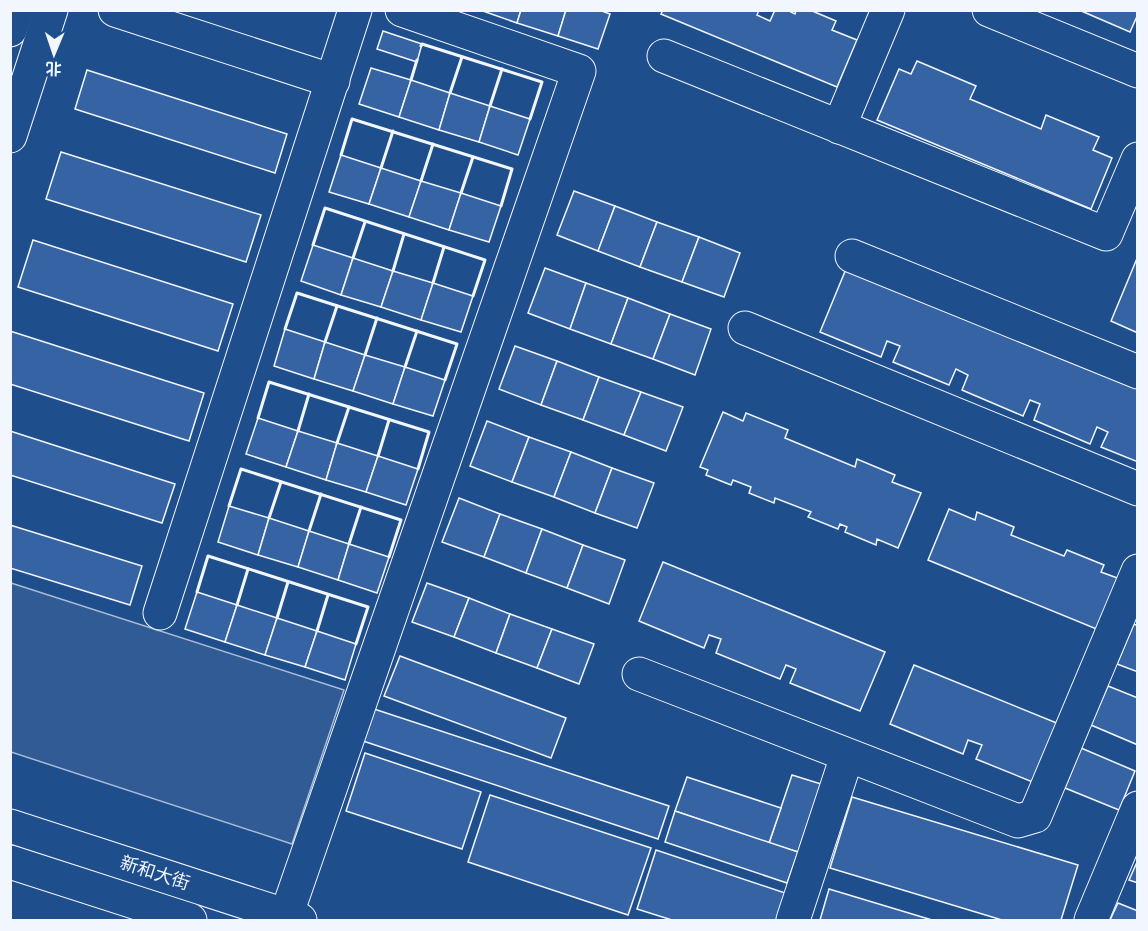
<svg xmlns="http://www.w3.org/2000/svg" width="1148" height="931" font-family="Helvetica,'Noto Sans SC',sans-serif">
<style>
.built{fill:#305b95;stroke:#a8bbd7;stroke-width:1.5}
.building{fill:#3563a3;stroke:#f2f6ff;stroke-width:1.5}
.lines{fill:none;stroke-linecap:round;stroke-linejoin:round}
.minor-casing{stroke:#f2f6ff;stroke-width:35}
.major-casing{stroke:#f2f6ff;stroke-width:35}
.minor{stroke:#1f4e8c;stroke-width:33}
.major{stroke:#1f4e8c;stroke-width:33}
.wall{stroke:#f2f6ff;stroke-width:3}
.labels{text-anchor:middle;stroke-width:4.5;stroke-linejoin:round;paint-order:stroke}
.street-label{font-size:18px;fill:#f2f6ff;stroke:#1f4e8c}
</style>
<rect width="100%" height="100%" fill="#1f4e8c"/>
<!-- built -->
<polygon class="built" points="11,583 344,690 292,844 11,752"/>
<!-- building -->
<g class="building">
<polygon points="480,10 521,10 517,23"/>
<polygon points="521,10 566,10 558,36 517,23"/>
<polygon points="566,10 599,10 610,14 598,49 558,36"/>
<polygon points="663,10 759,10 757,15 770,21 775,10 787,10 795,14 796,10 810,10 836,21 832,30 857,40 837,87 661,14"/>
<polygon points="1079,10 1138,10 1138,14 1130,32"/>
<polygon points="383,31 422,44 417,62 377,49"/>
<polygon points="917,61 976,86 970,99 1041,129 1046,115 1099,137 1093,150 1112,158 1091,209 877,120 899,69 911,74"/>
<polygon points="371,68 411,80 399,117 359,104"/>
<polygon points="87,70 287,134 275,173 75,109"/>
<polygon points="411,80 450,93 439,130 399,117"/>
<polygon points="450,93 490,106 479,142 439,130"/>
<polygon points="490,106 530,119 518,155 479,142"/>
<polygon points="61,152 261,215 246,262 46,199"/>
<polygon points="341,155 381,168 369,204 329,192"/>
<polygon points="381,168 421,181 409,217 369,204"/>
<polygon points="421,181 461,193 449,230 409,217"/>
<polygon points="574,191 615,206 598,251 557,235"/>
<polygon points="461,193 501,206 489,242 449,230"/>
<polygon points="615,206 657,222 640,267 598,251"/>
<polygon points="657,222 699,237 682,282 640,267"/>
<polygon points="699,237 740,253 724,297 682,282"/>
<polygon points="33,240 233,304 218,351 18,287"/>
<polygon points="313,245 353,258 341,295 301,281"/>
<polygon points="1138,256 1138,333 1111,321"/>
<polygon points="353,258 393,271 381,307 341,295"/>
<polygon points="545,268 586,283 570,329 528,313"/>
<polygon points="846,269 1138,382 1138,462 1101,447 1108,432 1097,427 1090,444 1034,420 1040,404 1030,400 1023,416 962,390 968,375 956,369 949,385 893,362 900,346 887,341 881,357 820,332"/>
<polygon points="393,271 433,283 421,320 381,307"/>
<polygon points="433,283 473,296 461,332 421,320"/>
<polygon points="586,283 628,298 611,344 570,329"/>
<polygon points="628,298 670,314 653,359 611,344"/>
<polygon points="670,314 711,329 695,375 653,359"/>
<polygon points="285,329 325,342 314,379 274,366"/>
<polygon points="10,331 204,393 189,441 10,384"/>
<polygon points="325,342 365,355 353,391 314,379"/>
<polygon points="515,346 557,361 541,405 499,389"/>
<polygon points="365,355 405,367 393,404 353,391"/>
<polygon points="557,361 599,377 583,420 541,405"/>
<polygon points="405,367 445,380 433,416 393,404"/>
<polygon points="599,377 641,392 624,435 583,420"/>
<polygon points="641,392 683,407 666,451 624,435"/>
<polygon points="723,412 743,421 746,413 788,430 785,438 855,467 857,459 895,475 892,482 921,493 898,548 877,539 876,545 845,532 847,527 840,524 838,529 808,517 811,512 775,498 774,503 749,493 751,487 733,480 731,485 706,475 708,470 700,467"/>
<polygon points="258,418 298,431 286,467 246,454"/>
<polygon points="487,421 529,437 512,482 470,466"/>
<polygon points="10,431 175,484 162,523 10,475"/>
<polygon points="298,431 337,443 326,480 286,467"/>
<polygon points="529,437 571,452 554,497 512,482"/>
<polygon points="337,443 378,456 366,492 326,480"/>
<polygon points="571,452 612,468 595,513 554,497"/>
<polygon points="378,456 418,469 406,505 366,492"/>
<polygon points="612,468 654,483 637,528 595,513"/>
<polygon points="459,498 500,514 484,557 442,542"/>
<polygon points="229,506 269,518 258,555 218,542"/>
<polygon points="949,509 975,520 977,512 1014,527 1011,535 1064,556 1067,550 1104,565 1101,572 1120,579 1099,630 928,560"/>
<polygon points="500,514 542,529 526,573 484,557"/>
<polygon points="269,518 309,531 298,567 258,555"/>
<polygon points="10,525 142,566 130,605 10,568"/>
<polygon points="542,529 583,545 567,588 526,573"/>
<polygon points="309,531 349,544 338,580 298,567"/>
<polygon points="349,544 389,557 377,593 338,580"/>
<polygon points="583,545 625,560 609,604 567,588"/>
<polygon points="663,562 885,652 860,711 790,683 796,669 786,665 780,679 716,653 721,639 709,635 704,648 639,621"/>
<polygon points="427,583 469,598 454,637 412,622"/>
<polygon points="197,592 237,605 225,642 185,629"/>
<polygon points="469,598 510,614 496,653 454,637"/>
<polygon points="237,605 277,618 265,655 225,642"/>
<polygon points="510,614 552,629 537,668 496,653"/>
<polygon points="277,618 317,631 305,667 265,655"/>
<polygon points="1134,624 1138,626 1138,672 1117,664"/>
<polygon points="552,629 594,644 579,684 537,668"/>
<polygon points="317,631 356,644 345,680 305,667"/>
<polygon points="400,656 566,718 551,758 384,696"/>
<polygon points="914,665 1064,726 1040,785 976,759 982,745 968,740 963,754 890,724"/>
<polygon points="1108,686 1138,698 1138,745 1091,725"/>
<polygon points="371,708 669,806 658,839 360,740"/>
<polygon points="1081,748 1135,771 1119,810 1065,788"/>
<polygon points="365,753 481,792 462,849 346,811"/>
<polygon points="792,775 821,784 798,852 769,843"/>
<polygon points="687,777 781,808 769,843 675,811"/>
<polygon points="490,795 651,848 628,915 468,862"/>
<polygon points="852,797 1078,865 1061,920 1002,920 830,868"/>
<polygon points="675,811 798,852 787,883 665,842"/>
<polygon points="656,850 785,893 776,920 672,920 637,909"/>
<polygon points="1138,860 1138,883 1129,880"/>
<polygon points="829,889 932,920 820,920"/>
<polygon points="1118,903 1138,911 1138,920 1110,920"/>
</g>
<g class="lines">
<defs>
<g id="minor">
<polyline points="115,10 333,81"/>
<polyline points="989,10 1138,71"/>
<polyline points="10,30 17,10"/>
<polyline points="664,56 1106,234 1138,159"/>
<polyline points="839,127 888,10"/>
<polyline points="10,136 51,10"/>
<polyline points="852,256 1138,372"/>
<polyline points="745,328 1138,489"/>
<polyline points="160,613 355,10"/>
<polyline points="639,674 1018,821 1035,816 1138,571"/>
<polyline points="286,916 579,71 402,10"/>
<polyline points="793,920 847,756"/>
<polyline points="1091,920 1138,808"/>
</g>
<g id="major">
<polyline points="10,826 300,920"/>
<polyline points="10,862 190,920"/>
</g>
</defs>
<!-- minor casing -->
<use href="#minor" class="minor-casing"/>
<!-- major casing -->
<use href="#major" class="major-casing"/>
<!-- minor -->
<use href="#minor" class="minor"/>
<!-- major -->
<use href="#major" class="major"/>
<!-- wall -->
<g class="wall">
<polyline points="421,46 422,44 542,82 530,119"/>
<polyline points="411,80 417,60"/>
<polyline points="450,93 462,57"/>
<polyline points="490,106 502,69"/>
<polyline points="341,155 352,119 512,169 501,206"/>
<polyline points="381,168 393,131"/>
<polyline points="421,181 433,144"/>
<polyline points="461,193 473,157"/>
<polyline points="313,245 325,208 485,260 473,296"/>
<polyline points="353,258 365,222"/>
<polyline points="393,271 404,234"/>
<polyline points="433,283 444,247"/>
<polyline points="285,329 297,293 457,344 445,380"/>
<polyline points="325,342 337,306"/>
<polyline points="365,355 377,318"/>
<polyline points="405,367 417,331"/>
<polyline points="258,418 269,382 429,432 418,469"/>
<polyline points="298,431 309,394"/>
<polyline points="337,443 349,407"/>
<polyline points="378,456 389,420"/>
<polyline points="229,506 241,469 401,520 389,557"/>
<polyline points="269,518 281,482"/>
<polyline points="309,531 321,494"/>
<polyline points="349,544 361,507"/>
<polyline points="197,592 208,556 368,607 356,644"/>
<polyline points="237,605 248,569"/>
<polyline points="277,618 288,582"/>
<polyline points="317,631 328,595"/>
</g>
</g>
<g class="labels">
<!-- street labels -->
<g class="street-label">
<text transform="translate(155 873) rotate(18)" y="6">新和大街</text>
</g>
</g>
<!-- border -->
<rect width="1148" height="931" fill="none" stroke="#f2f6ff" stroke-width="24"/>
<!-- north arrow -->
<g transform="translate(54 54) rotate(182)" stroke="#1f4e8c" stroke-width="4.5" paint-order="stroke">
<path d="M0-4.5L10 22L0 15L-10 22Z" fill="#f2f6ff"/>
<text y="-9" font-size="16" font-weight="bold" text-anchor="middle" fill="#f2f6ff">北</text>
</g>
</svg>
